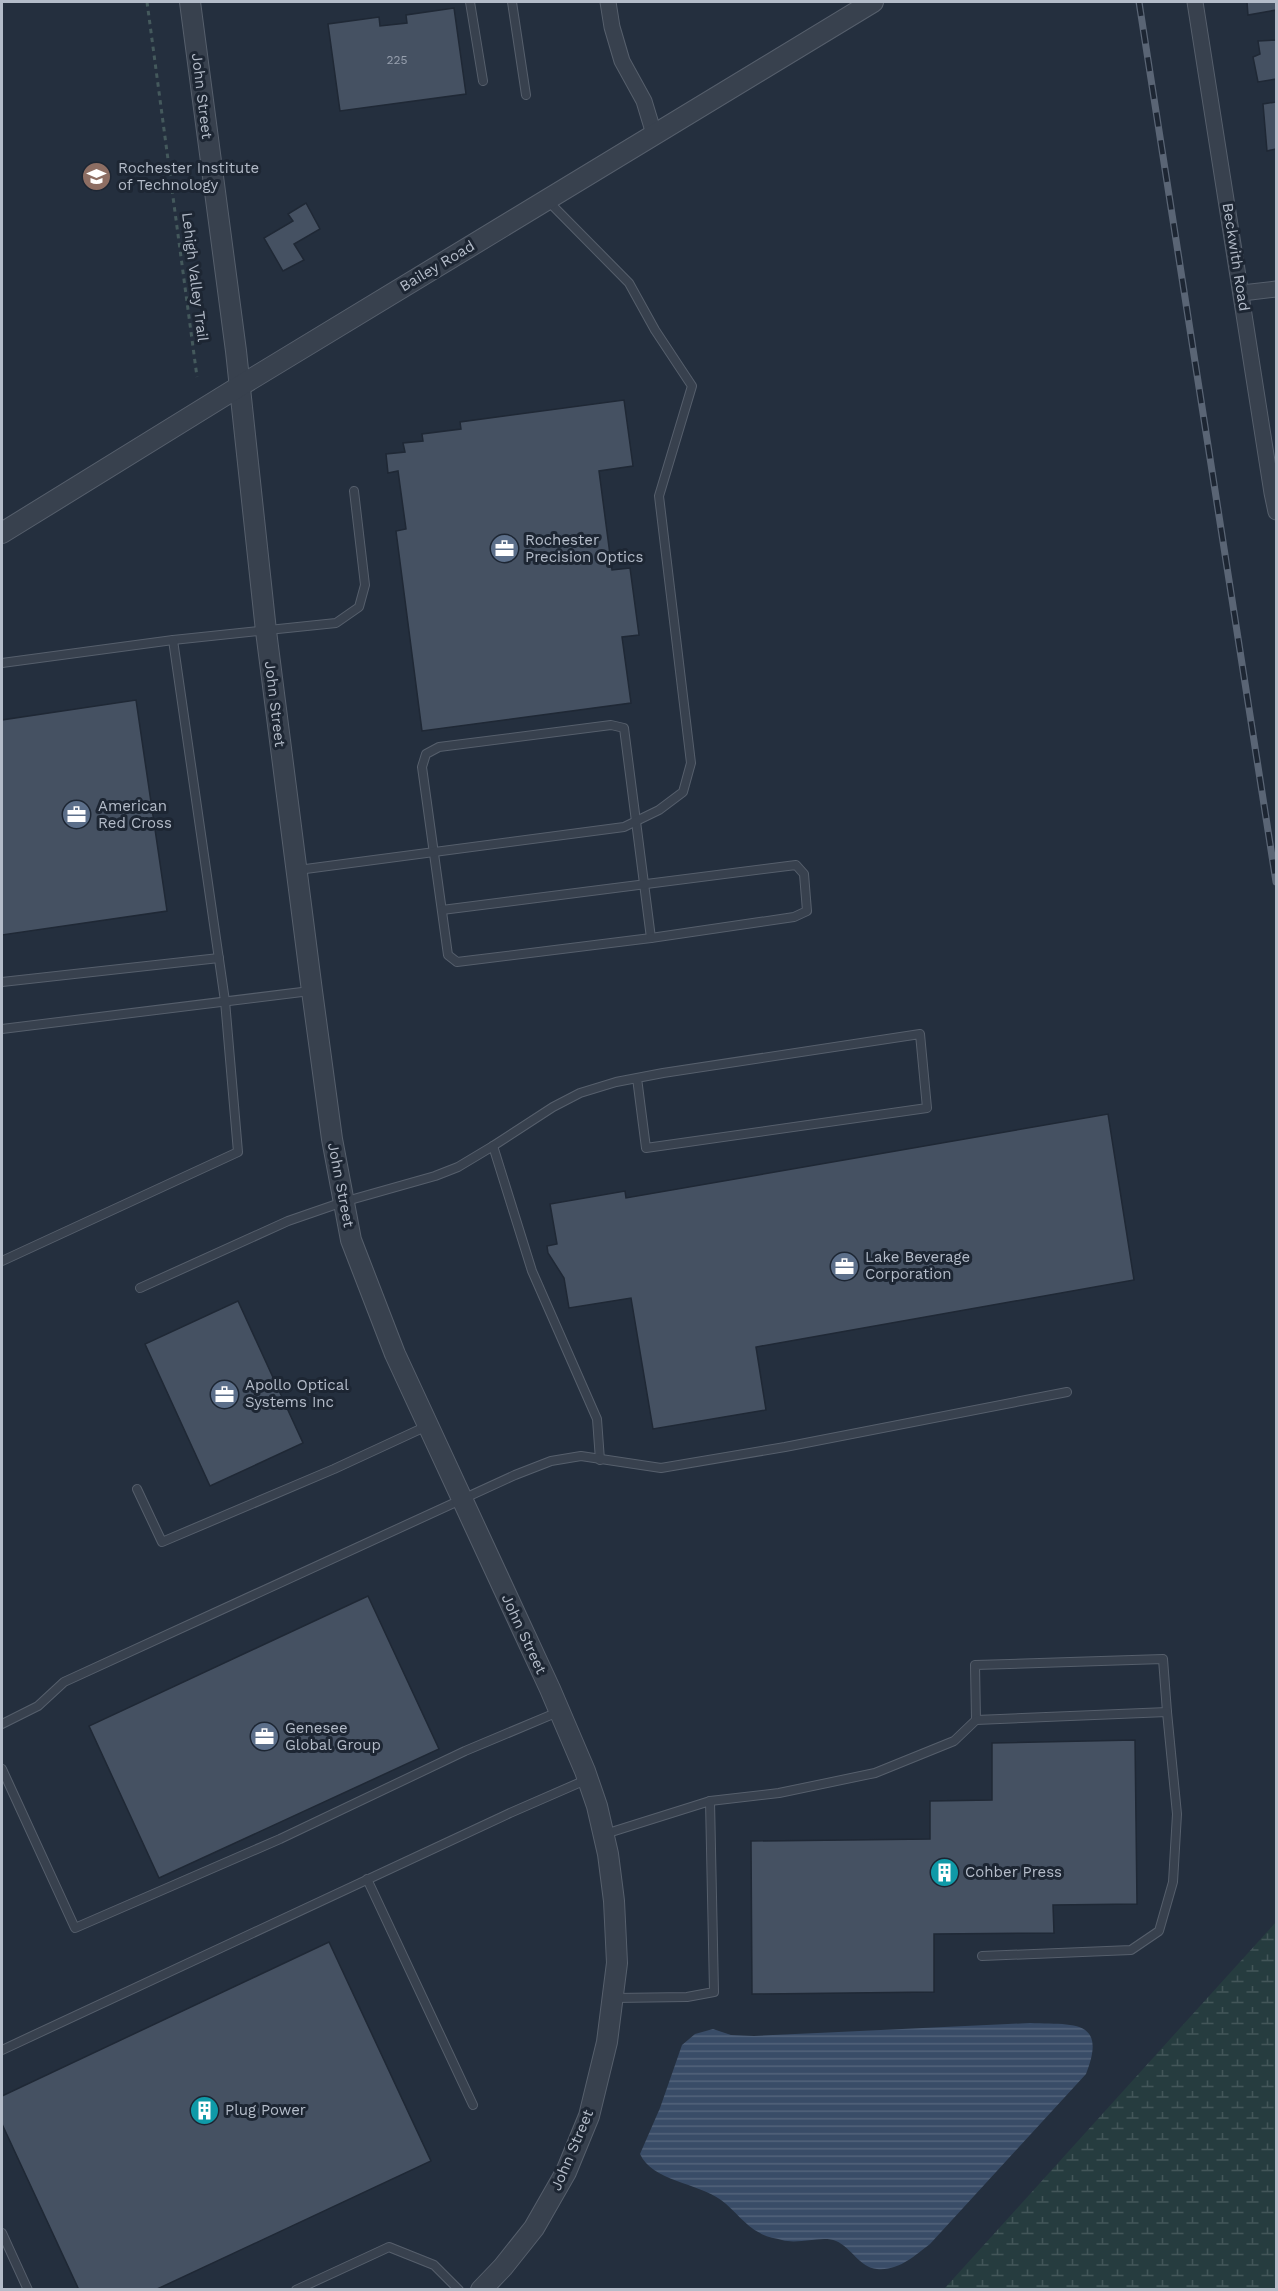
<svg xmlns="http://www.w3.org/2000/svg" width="1278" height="2291" font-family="'Work Sans',sans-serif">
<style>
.wetland{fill:url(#wetland-marsh)}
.water{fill:url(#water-rules)}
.building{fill:#455162;stroke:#1f2835;stroke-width:1.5}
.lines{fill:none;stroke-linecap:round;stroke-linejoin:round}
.service-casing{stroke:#565f6c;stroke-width:10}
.minor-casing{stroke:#565f6c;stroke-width:17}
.tertiary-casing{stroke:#565f6c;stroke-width:22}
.path{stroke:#44595c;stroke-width:3;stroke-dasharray:4.5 4.5;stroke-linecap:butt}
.service{stroke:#38414e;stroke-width:8}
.minor{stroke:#38414e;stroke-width:15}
.tertiary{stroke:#38414e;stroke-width:20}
.rail-casing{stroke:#5a6575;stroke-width:7}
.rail{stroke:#1d2633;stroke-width:4.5;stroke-dasharray:14;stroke-linecap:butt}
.labels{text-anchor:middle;stroke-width:6;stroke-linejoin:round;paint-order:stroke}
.number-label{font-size:12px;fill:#98a1af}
.street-label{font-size:15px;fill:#b4bcc9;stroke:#1d2633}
.poi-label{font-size:15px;fill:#b4bcc9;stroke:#1d2633;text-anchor:start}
</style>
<defs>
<pattern id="wetland-marsh" width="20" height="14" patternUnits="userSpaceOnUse" patternTransform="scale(1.5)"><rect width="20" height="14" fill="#263c3f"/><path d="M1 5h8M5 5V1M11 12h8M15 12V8" fill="none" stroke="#435659"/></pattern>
<pattern id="water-rules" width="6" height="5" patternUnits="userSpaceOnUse" patternTransform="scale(1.5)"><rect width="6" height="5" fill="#394c67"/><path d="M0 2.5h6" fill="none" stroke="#53647b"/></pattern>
</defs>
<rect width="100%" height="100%" fill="#242f3e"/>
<!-- wetland -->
<polygon class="wetland" points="1276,1922 1276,2289 944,2289"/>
<!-- water -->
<path class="water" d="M1030,2023C1072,2025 1108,2018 1086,2074L930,2244C914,2256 899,2271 877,2269C860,2268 851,2247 836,2241C822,2235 799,2245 782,2240C775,2238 766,2237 760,2233C745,2226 735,2210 721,2200C698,2183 652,2181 640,2154L660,2108L682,2045L695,2034L713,2029L731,2035L754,2036Z"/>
<!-- building -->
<g class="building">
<polygon points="1247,2 1276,2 1276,10 1248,15"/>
<polygon points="454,8 466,94 340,111 328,24 379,17 380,26 407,23 406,15"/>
<polygon points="1276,40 1276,79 1258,82 1253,57 1260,54 1258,41"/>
<polygon points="1276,102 1276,149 1267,151 1263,104"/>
<polygon points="306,203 320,229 294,244 304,260 283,271 264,238 293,221 288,214"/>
<polygon points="624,400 633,466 599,471 612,570 630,568 639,635 622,637 631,703 422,731 396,531 406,529 398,471 388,473 386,454 405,452 403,443 423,441 422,434 461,429 460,422"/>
<polygon points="136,700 167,911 2,935 2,720"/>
<polygon points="1108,1114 1134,1280 756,1347 766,1410 653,1429 631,1298 569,1308 564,1278 548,1253 547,1246 557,1244 550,1204 625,1191 626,1198"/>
<polygon points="238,1301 303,1443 210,1486 145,1344"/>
<polygon points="368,1596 439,1749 159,1878 89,1726"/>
<polygon points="1135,1740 1137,1904 1053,1905 1054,1933 934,1934 934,1992 752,1994 751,1841 930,1839 930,1801 992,1800 992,1743"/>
<polygon points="329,1942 431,2161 155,2290 79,2290 2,2124 2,2096"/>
</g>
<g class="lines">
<defs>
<g id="service">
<polyline points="470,2 483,81"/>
<polyline points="512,2 526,95"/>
<polyline points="2,663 173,640 336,623 359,607 365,585 354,491"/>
<polygon points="611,725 624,728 651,938 457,962 448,955 422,767 426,754 439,747"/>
<polyline points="298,870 624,827 659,810 683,792 691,763 659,496 692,386 655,330 629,283 549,202"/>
<polyline points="442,910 796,865 804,874 807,911 794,917 651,938"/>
<polyline points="2,982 219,958"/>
<polyline points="2,1029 310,991"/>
<polyline points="493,1146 553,1107 580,1093 616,1082 663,1073 920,1034 927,1108 646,1148 637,1078"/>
<polyline points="2,1261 238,1152 225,1001 173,640"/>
<polyline points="140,1288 288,1221 343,1202 435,1176 458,1167 493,1146 532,1271 597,1419 600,1460"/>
<polyline points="137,1489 162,1542 334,1469 427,1426"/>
<polyline points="976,1720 975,1665 1163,1659 1167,1712"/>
<polyline points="2,1724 38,1706 64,1682 515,1475 551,1461 581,1456 661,1468 785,1447 1067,1392"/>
<polyline points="2,1769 75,1928 280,1839 465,1751 558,1712"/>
<polyline points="710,1801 779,1793 875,1773 954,1741 976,1720 1167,1712 1177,1814 1173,1882 1159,1931 1131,1950 982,1956"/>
<polyline points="605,1834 710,1801 714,1992 687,1997 614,1998"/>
<polyline points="367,1879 473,2105"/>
<polyline points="2,2050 510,1813 588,1779"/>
<polyline points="2,2233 28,2290"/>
<polyline points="296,2290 389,2247 434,2265 459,2290"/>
</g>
<g id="minor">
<polyline points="608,2 612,27 622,61 644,101 654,134"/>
<polyline points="1195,2 1272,493 1276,512"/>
<polyline points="1242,293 1276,289"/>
</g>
<g id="tertiary">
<polyline points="190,2 236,351 266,631 312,991 332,1139 351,1240 395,1354 550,1689 585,1771 597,1806 608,1854 614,1901 617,1963 607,2042 589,2116 566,2172 534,2228 503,2267 481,2290"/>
<polyline points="2,533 240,386 873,2"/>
</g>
</defs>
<!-- service casing -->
<use href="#service" class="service-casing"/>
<!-- minor casing -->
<use href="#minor" class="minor-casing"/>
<!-- tertiary casing -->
<use href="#tertiary" class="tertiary-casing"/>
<!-- path -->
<polyline class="path" points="147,2 197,377"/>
<!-- service -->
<use href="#service" class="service"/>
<!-- minor -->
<use href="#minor" class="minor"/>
<!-- tertiary -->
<use href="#tertiary" class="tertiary"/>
<defs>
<polyline id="rail" points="1139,2 1276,882"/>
</defs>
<!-- rail casing -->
<use href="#rail" class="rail-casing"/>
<!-- rail -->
<use href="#rail" class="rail"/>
</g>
<!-- icons -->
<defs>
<symbol id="university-disc" viewBox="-11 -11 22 22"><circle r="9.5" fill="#8d6e63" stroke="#1d2633"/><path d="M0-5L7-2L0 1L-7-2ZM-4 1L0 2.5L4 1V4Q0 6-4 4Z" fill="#fff"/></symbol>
<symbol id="office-disc" viewBox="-11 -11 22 22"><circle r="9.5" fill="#5c6f8a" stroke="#1d2633"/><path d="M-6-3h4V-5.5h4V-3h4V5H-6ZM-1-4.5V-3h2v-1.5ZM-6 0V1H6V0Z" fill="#fff"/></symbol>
<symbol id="building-disc" viewBox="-11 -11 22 22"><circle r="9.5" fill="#0f9aa8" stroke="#1d2633"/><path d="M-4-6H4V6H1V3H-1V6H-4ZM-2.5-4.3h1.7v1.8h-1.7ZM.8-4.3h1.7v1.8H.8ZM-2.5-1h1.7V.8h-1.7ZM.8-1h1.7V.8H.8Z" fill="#fff"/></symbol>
</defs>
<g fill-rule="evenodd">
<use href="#university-disc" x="80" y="160" width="33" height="33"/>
<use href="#office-disc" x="488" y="532" width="33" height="33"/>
<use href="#office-disc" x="60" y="798" width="33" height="33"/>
<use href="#office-disc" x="828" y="1250" width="33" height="33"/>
<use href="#office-disc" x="208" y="1378" width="33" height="33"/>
<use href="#office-disc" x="248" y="1720" width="33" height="33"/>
<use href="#building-disc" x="928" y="1856" width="33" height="33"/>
<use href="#building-disc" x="188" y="2094" width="33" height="33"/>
</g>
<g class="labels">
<!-- number labels -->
<g class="number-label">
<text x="397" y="64">225</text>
</g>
<!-- street labels -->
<g class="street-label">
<text transform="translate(202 96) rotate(83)" y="5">John Street</text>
<text transform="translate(1236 257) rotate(81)" y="5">Beckwith Road</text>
<text transform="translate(437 266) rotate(-31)" y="5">Bailey Road</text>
<text transform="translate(195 277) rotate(83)" y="5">Lehigh Valley Trail</text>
<text transform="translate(275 704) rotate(83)" y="5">John Street</text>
<text transform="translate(341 1185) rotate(79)" y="5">John Street</text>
<text transform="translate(524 1634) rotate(65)" y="5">John Street</text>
<text transform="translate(572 2150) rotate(-67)" y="5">John Street</text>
</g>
<!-- poi labels -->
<g class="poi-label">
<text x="118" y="173">Rochester Institute<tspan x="118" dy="17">of Technology</tspan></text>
<text x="525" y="545">Rochester<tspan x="525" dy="17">Precision Optics</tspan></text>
<text x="98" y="811">American<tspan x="98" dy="17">Red Cross</tspan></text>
<text x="865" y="1262">Lake Beverage<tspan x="865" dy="17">Corporation</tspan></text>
<text x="245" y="1390">Apollo Optical<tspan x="245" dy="17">Systems Inc</tspan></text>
<text x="285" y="1733">Genesee<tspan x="285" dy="17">Global Group</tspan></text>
<text x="965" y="1877">Cohber Press</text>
<text x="225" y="2115">Plug Power</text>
</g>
</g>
<!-- border -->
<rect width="1278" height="2291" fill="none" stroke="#b4bcc9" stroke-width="6"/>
</svg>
